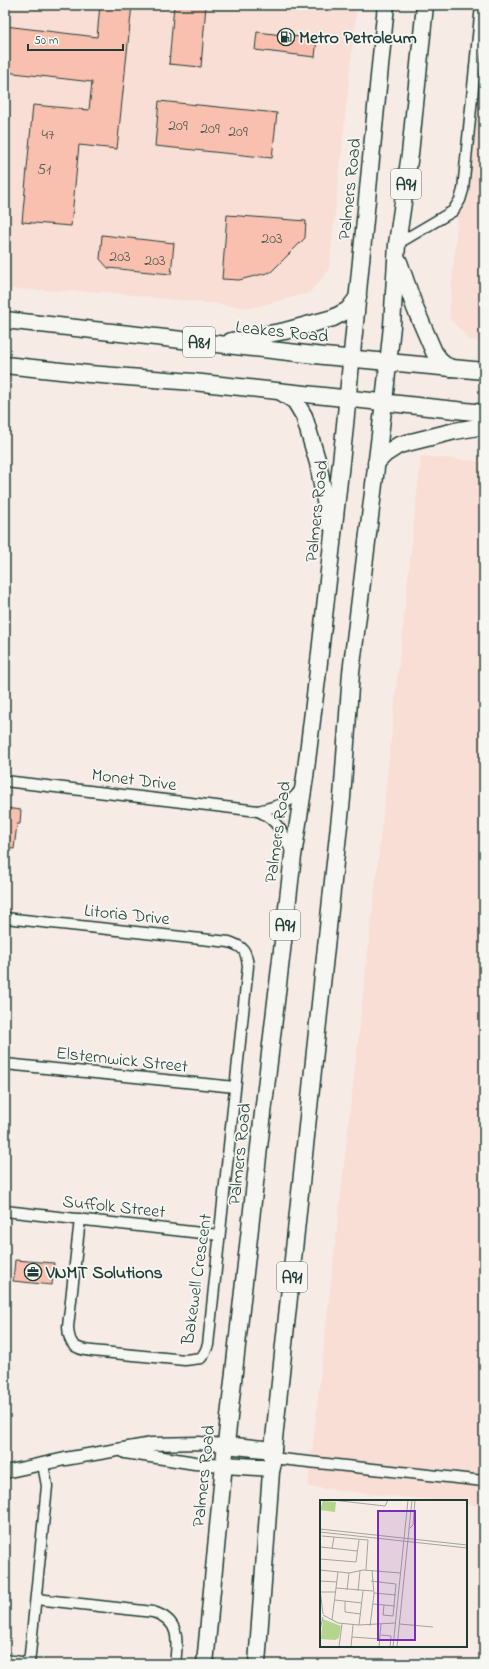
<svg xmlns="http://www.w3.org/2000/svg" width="489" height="1669" font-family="'Indie Flower',sans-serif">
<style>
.built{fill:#f8ded5}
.building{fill:#f9c0b0;stroke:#1f3d34}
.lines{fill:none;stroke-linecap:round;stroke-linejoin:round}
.minor-casing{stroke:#1f3d34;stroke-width:13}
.tertiary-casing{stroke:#1f3d34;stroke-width:15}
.trunk-casing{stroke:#1f3d34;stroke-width:19}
.minor{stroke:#f6f6f2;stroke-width:10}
.tertiary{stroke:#f6f6f2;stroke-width:12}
.trunk{stroke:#f6f6f2;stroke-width:16}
.labels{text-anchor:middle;stroke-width:3.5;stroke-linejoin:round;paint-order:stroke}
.number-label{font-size:16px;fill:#565e53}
.shield{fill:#f6f6f2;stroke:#60746d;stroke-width:1}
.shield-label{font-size:17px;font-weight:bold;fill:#1f3d34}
.poi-label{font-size:18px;font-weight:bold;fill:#1f3d34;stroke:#f6f6f2;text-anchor:start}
.street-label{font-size:18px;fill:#1f3d34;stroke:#f6f6f2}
.inset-road{fill:none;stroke:#a1a59e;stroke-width:1}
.view{fill:#7b2cbf;fill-opacity:0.15;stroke:#7b2cbf;stroke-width:2}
.inset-edge{fill:none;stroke:#1f3d34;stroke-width:2}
</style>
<rect width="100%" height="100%" fill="#f7ebe5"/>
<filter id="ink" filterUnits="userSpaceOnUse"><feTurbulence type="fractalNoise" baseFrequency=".025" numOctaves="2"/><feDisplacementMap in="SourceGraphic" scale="8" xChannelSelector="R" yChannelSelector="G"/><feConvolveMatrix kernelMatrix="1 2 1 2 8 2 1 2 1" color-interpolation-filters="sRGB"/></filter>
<g filter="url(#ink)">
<!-- built -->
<g class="built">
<polygon points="5,5 357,5 329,270 309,293 251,308 106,292 5,289"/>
<polygon points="476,5 484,5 484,341 470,340 449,318"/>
<polygon points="421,456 484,462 484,1506 466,1504 466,1501 441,1501 308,1487 377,871"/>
</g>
<!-- building -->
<g class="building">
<polygon points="100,5 132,5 117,149 79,145 71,226 22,222 33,105 89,110 92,82 5,72 5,26 97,37"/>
<polygon points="174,5 206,5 201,67 169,64"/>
<polygon points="257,32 317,39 315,57 255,50"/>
<polygon points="159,101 277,113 272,158 155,146"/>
<polygon points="227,215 306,221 305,238 271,272 239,280 222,279"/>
<polygon points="102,235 174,243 171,274 108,268 100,259"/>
<polygon points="5,808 21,810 20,824 17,824 14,849 5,848"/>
<polygon points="15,1260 54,1263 52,1285 13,1281"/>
</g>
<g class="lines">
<defs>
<g id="minor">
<polyline points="397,244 453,211 460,200 463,190 481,5"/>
<path d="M5,781L258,811C277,819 285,835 292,854"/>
<path d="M258,811C273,807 296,803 301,787"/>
<path d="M5,918L229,942C244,947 246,950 248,966L208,1345L205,1352L201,1358L185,1360L92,1351C74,1349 69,1345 68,1327L80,1219"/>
<polyline points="5,1064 235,1087"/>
<polyline points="5,1211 219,1235"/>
<polyline points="272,1458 484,1481"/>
<path d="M36,1599L153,1612C180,1620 178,1640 175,1664"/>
<polyline points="5,1660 29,1663"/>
<polyline points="29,1664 47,1486 43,1464"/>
</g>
<g id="tertiary">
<polyline points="125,1452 195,1463 224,1465"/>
<polyline points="5,1472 65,1459 152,1444 198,1443 226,1445"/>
</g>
<g id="trunk">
<polyline points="399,262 415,308 434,352 443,364 451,368"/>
<polyline points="5,320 324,356 484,371"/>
<polyline points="231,341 285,331 333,318 348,310 358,297"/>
<polyline points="5,365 89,374 193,382 484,413"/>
<polyline points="281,392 295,401 304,416 318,463 329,523"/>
<polyline points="376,463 385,454 399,445 455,431 484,426"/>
<polyline points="226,1445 273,1450"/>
<polyline points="224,1465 272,1468"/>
<polyline points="205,1664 225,1453 258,1156 293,856 305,777 318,671 344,435 386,5"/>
<polyline points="257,1664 272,1458 332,890 342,798 351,673 384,402 392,326 397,244 410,154 425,5"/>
</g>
</defs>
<!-- minor casing -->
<use href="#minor" class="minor-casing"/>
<!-- tertiary casing -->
<use href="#tertiary" class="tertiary-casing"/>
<!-- trunk casing -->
<use href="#trunk" class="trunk-casing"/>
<!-- minor -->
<use href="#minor" class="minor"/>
<!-- tertiary -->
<use href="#tertiary" class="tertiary"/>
<!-- trunk -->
<use href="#trunk" class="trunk"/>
</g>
</g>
<!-- icons -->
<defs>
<symbol id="fuel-ring" viewBox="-11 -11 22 22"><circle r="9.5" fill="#f6f6f2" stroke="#1f3d34" stroke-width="1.5"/><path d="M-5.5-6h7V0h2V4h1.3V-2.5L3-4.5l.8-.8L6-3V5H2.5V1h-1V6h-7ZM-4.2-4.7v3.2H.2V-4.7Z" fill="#1f3d34"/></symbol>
<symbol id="office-ring" viewBox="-11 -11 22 22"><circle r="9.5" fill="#f6f6f2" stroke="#1f3d34" stroke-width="1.5"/><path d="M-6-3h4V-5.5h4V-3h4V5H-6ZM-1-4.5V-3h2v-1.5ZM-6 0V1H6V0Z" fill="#1f3d34"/></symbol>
</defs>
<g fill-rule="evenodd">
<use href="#fuel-ring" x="276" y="27" width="20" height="20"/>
<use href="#office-ring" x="23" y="1262" width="20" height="20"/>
</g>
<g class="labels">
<!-- number labels -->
<g class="number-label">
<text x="178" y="130">209</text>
<text x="210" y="133">209</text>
<text x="238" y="136">209</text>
<text x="48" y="139">47</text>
<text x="44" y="174">51</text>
<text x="272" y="243">203</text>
<text x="120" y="261">203</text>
<text x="155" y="265">203</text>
</g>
<!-- shield labels -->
<g class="shield">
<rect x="391" y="169" width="30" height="30" rx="3"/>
<rect x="183" y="327" width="32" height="30" rx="3"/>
<rect x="270" y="910" width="30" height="30" rx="3"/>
<rect x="277" y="1262" width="30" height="30" rx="3"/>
</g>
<g class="shield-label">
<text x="406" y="190">A91</text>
<text x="199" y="348">A81</text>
<text x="285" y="931">A91</text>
<text x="292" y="1283">A91</text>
</g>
<!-- poi labels -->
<g class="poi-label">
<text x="299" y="43">Metro Petroleum</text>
<text x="46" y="1278">VNMT Solutions</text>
</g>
<!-- street labels -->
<g class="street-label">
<text transform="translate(349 189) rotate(-84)" y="6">Palmers Road</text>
<text transform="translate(282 331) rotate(6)" y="6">Leakes Road</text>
<text transform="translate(316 511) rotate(-84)" y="6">Palmers Road</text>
<text transform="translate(134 779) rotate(7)" y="6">Monet Drive</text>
<text transform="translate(277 832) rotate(-82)" y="6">Palmers Road</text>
<text transform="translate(127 914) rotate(6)" y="6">Litoria Drive</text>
<text transform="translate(122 1059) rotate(6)" y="6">Elsternwick Street</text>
<text transform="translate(239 1154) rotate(-84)" y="6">Palmers Road</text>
<text transform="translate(114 1206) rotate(6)" y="6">Suffolk Street</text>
<text transform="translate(196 1279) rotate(-82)" y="6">Bakewell Crescent</text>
<text transform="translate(203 1476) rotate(-84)" y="6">Palmers Road</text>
</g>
</g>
<!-- overview -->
<g transform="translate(320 1500)">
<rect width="147" height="147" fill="#f7ebe5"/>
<path d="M3,1L16,2L15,12L0,10Z" fill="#b5d58e"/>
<path d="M3,119L21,126L19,138L15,140L1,139Z" fill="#b5d58e"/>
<path class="inset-road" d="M12,0L65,6L68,0M0,29L147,45M89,29L93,25L95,0M0,32L147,48M2,36L48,40L46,70M1,47L37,51M12,49L14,37M0,59L36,62L39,40M0,70L29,73L43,70L80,73M0,81L17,82M51,81L76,84L73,116L63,115L64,105M16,88L53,91M0,89L3,114M27,90L29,73M38,91L40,71M1,92H15M54,93L76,95M15,100L42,103M25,101V112L41,114M53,104L75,106M3,115L18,123L39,125L75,123M12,120L18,72M80,124L113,127M39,125L43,91M50,126L54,94L52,70M0,130L3,117M61,135L71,136L70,147M32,137L60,139M19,147L22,124M31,147L33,125M59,147L61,124M73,147L88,0M77,147L92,0"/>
<path class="view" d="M58,11H95V140H58Z"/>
<rect width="147" height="147" class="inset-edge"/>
</g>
<!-- margin -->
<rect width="489" height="1669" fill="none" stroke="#f6f6f2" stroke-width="20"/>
<rect x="10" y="10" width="469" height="1649" fill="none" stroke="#1f3d34" stroke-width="1.5" filter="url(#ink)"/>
<!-- scale -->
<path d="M28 44v6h95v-6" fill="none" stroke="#1f3d34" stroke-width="2"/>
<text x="34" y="44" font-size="12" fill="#1f3d34" stroke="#f6f6f2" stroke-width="3" paint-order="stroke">50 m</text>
</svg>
